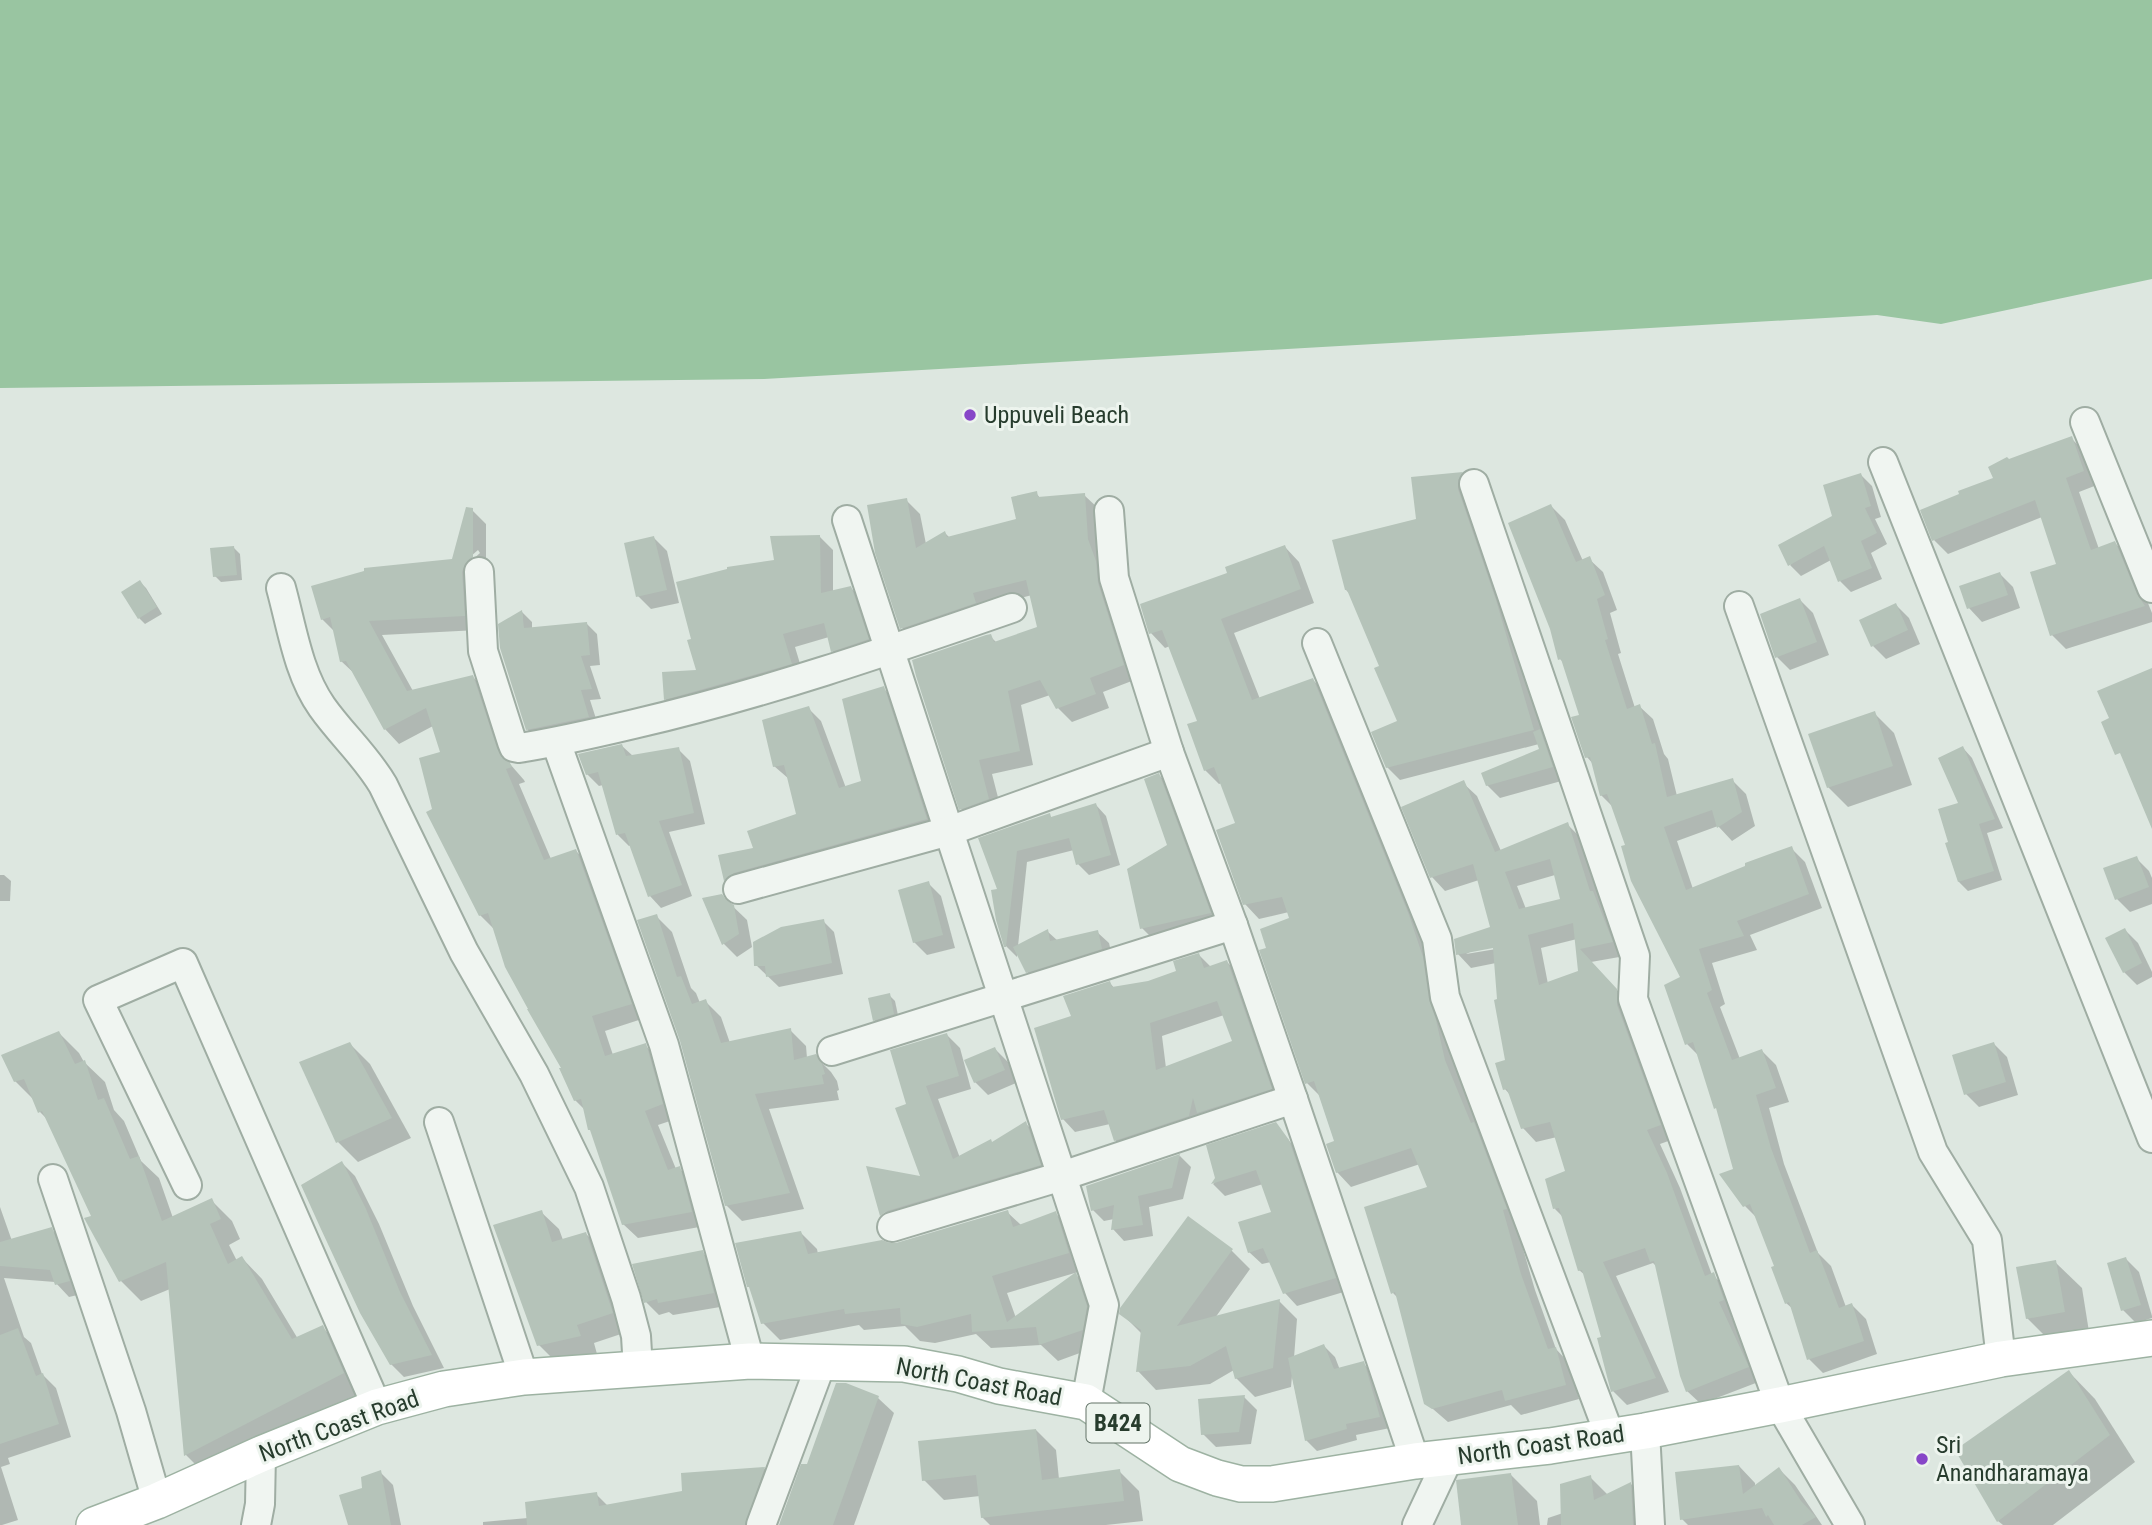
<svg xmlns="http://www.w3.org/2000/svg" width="2152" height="1525" font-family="'Roboto Condensed',sans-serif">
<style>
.water{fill:#99c5a1}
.shadow{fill:#0003;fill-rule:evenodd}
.building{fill:#b5c3b9;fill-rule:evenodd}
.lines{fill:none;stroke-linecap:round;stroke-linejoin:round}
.minor-casing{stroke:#9fada3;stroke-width:32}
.major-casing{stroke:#9db2a2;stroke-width:38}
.minor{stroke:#f0f5f1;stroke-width:28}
.major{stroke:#fff;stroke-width:35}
.poi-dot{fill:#8746c8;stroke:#edf4ee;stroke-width:2.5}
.labels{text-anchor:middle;stroke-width:6;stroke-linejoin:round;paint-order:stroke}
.shield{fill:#edf4ee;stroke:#627367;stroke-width:2}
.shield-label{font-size:23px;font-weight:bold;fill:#273c2d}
.poi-label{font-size:24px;fill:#273c2d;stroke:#edf4ee;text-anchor:start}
.street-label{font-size:24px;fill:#273c2d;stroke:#edf4ee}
</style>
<rect width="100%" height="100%" fill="#dde7e0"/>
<!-- water -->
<polygon class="water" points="0,0 2152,0 2152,279 1941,324 1877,315 764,379 0,388"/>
<!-- shadow -->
<g class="shadow">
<polygon points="2071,438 2086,453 2097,485 2079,492 2099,549 2115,543 2129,557 2152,613 2152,622 2066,649 2052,635 2058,565 2042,517 1948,554 1934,540 1995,479 2010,461"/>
<polygon points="1463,474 1475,486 1508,615 1544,736 1553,744 1565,780 1500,798 1487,785 1541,750 1539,744 1400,780 1387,767 1400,722 1381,667 1351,595 1346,590 1418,520 1413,479"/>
<polygon points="1861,475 1872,486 1881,517 1875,519 1887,544 1871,553 1882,579 1851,592 1840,581 1831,560 1801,576 1790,565 1834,516"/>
<polygon points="1036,493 1041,499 1084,495 1099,509 1137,679 1103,692 1109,708 1072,722 1058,708 1050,695 1021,705 1033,765 992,774 1002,813 975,823 961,809 990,636 997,643 1039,628 1032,595 986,607 916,642 902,628 906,500 920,514 926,544 945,533 950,538 1018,520"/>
<polygon points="1551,506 1565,520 1583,561 1589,559 1603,572 1617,610 1610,613 1621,653 1618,654 1635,708 1639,706 1653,719 1664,754 1668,759 1677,796 1732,780 1746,794 1755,826 1732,841 1718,826 1677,841 1693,889 1791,848 1805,862 1822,908 1750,935 1757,950 1712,963 1725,1004 1720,1007 1740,1059 1762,1051 1776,1065 1789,1102 1769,1108 1784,1164 1818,1253 1831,1266 1846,1307 1852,1305 1866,1319 1877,1354 1823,1373 1809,1359 1793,1309 1786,1303 1776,1267 1757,1218 1745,1206 1718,1110 1699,1056 1687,1044 1682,978 1627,846 1613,807 1601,795 1594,765 1587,757 1581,716 1564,663 1560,659"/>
<path d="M472,510L486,524V572L478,630L382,635L413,691L473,677L487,691L510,764L524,780L525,782L519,784L551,859L576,851L590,865L645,1018L605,1031L613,1055L645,1045L660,1060L676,1119L658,1125L676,1169L679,1168L694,1183L705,1226L638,1238L623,1224L585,1110L575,1100L563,1069L495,930L480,915L435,810L443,753L433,726L399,744L385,729L356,675L341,661L335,632L322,619L453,561ZM478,550L480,553L470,562V557Z"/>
<polygon points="820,537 833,550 833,592 851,588 864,601 881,652 845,664 832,651 829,637 795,647 804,677 678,712 665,699 699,672 776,561"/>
<polygon points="654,538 667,551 679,603 651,609 638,596"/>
<polygon points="1285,547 1299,562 1314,603 1234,633 1260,699 1313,680 1327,694 1423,931 1459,1075 1482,1133 1516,1225 1535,1290 1556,1349 1569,1363 1579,1399 1521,1415 1511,1405 1448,1422 1426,1403 1399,1299 1393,1293 1429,1188 1420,1164 1351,1187 1337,1172 1336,1142 1321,1097 1307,1083 1268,949 1291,920 1289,912 1259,919 1245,904 1237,824 1222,783 1219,784 1205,770 1199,722 1170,646 1165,648 1151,633 1229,574"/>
<polygon points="234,548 240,554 242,580 221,582 215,576"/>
<polygon points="2000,574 2013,587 2020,608 1982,622 1969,608 1962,587"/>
<polygon points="140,582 146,588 162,614 145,624 139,618"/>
<polygon points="1800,600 1813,613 1829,655 1790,670 1777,657"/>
<polygon points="1896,605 1909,618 1920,644 1886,659 1873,646"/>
<polygon points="522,612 532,622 532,629 586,623 597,634 600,665 590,666 601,699 590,700 599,728 538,740 527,729"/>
<polygon points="883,688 896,701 939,831 738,893 725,880 721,856 755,849 798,815 789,779 774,766 808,708 821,721 846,788 863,783"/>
<polygon points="1874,713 1894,733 1912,785 1848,807 1828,787"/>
<polygon points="622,746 633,756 678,749 690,761 705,824 669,832 692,896 661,908 650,896 631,845 629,846 618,835 603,785 599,786 587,774"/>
<polygon points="1963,748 1972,758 2003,828 1987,833 2002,880 1968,891 1959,882 1950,843 1960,804"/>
<polygon points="1159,775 1172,788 1223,926 1155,941 1142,928 1169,846"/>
<path d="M1463,783L1477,796L1501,851L1567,824L1581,838L1625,956L1591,962L1630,1004L1674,1139L1660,1144L1680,1188L1712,1275L1728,1288L1737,1314L1731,1316L1761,1381L1701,1404L1687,1391L1657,1267L1653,1263L1616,1276L1669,1392L1627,1405L1613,1391L1603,1338L1586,1276L1579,1270L1564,1218L1555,1209L1568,1172L1557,1137L1536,1142L1523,1128L1511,1096L1505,1089L1507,1061L1496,963L1471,968L1458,954L1492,928L1479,880L1445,891L1432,877ZM1555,875L1562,900L1526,909L1517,886ZM1577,939L1580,973L1548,984L1541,948ZM1502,944V948L1466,954L1474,950Z"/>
<polygon points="1096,805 1106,816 1120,865 1089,875 1078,864 1074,850 1027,862 1018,946 1047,931 1058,941 1097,932 1109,943 1113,960 1039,983 1027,972 1017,952 1017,957 1006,946 999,890 980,839 1049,815 1052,818"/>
<polygon points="2136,858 2149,871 2152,878 2152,904 2130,912 2117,899"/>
<polygon points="0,875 4,875 11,881 10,901 0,901"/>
<polygon points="928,883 941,896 955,948 927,955 914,942"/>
<polygon points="722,896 747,920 752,947 737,957 724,944"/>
<polygon points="656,916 672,932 691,988 696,993 700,1003 705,1001 721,1017 730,1043 790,1030 806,1046 807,1058 815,1056 831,1072 837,1081 839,1090 837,1091 839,1100 769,1109 804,1209 742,1221 726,1205"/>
<polygon points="823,921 834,932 843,974 779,987 756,965"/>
<polygon points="2125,930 2138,943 2152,972 2152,977 2137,985 2124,972"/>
<path d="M1199,955L1211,967L1227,962L1240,975L1284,1101L1128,1153L1115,1140L1110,1124L1075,1132L1063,1119L1074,1017L1110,983L1115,989L1148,983L1179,972ZM1224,1015L1234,1042L1166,1068L1162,1036Z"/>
<polygon points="889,995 895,1001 899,1020 880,1026 874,1020"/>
<polygon points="59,1033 79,1053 84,1062 105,1082 114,1110 124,1121 141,1161 159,1178 173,1218 212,1201 232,1221 240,1239 229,1245 237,1261 242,1258 262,1279 298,1339 323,1328 343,1348 363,1393 206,1475 186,1455 170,1289 141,1301 121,1281 49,1121 40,1112 36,1102 15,1081"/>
<polygon points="947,1035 960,1048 971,1089 938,1099 960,1158 993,1144 1026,1124 1039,1136 1053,1178 894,1228 882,1215 923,1178 908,1105"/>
<polygon points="350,1044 370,1064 411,1138 358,1162 338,1142"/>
<polygon points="1994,1044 2007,1057 2018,1095 1979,1107 1966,1094"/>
<polygon points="995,1049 1008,1062 1016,1083 988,1095 975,1082"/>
<polygon points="1275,1124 1301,1155 1347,1291 1297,1306 1285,1293 1271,1262 1262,1264 1249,1252 1273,1213 1263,1184 1225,1196 1213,1184"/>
<polygon points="1180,1156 1191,1167 1183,1199 1149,1207 1153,1236 1124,1241 1113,1229 1114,1219 1104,1221 1093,1210 1088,1187"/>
<polygon points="342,1163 355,1176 379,1224 413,1306 444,1368 404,1377 391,1364"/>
<polygon points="0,1207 12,1241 51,1229 64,1242 82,1294 69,1297 55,1282 4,1278 24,1337 31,1343 42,1374 56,1388 71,1437 8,1458 10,1464 1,1467 18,1520 2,1525 0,1525"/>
<polygon points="541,1212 559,1229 563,1240 586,1234 604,1251 630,1331 594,1343 597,1354 557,1363 539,1345"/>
<polygon points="1007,1212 1021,1225 1055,1213 1072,1230 1085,1270 1007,1293 1016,1318 1076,1275 1092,1291 1099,1346 1058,1361 1041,1345 991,1348 976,1334 935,1343 920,1341 905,1326 864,1330 859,1325 780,1340 763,1323 800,1232 817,1249 818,1254 897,1245"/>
<polygon points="1188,1218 1232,1251 1250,1269 1215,1318 1279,1301 1297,1319 1294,1358 1324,1346 1335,1357 1340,1370 1363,1363 1374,1374 1390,1428 1356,1435 1357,1440 1317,1451 1306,1440 1292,1376 1291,1387 1255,1397 1236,1378 1234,1370 1210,1384 1156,1390 1138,1371 1142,1334 1121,1313"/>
<polygon points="702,1252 715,1265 726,1306 673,1315 669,1312 659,1315 646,1302"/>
<polygon points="2126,1259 2139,1272 2152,1316 2152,1318 2136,1323 2123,1310"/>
<polygon points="2055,1262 2082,1288 2090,1338 2054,1345 2027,1318"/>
<polygon points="2069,1372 2095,1399 2135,1462 2053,1525 2003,1525 1998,1521"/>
<polygon points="1244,1397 1257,1410 1251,1444 1216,1447 1203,1434"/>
<polygon points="878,1398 894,1413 854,1525 781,1525 808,1465"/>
<polygon points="1036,1430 1056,1450 1059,1479 1119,1471 1139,1491 1143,1521 1106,1525 990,1525 982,1517 980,1496 944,1500 924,1480"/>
<polygon points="1739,1466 1755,1483 1755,1487 1779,1469 1795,1485 1822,1525 1688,1525 1682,1519"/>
<polygon points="764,1468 779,1483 764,1525 483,1525 483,1522 528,1518 596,1494 608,1506 684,1493"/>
<polygon points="380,1472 393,1485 401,1525 350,1525 363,1489"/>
<polygon points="1510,1474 1537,1501 1540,1525 1463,1525"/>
<polygon points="1590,1477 1608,1495 1631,1484 1653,1506 1654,1525 1547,1525 1548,1518 1563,1513"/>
</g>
<!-- building -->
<g class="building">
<polygon points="2072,436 2084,471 2066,478 2091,550 2115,541 2137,594 2145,606 2050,636 2030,572 2056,564 2035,500 1932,541 1920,510 1959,494 1958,491 1993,478 1988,467 2007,457 2009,459"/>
<polygon points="1463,472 1458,480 1458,489 1496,600 1534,730 1386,768 1371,732 1397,721 1374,668 1379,666 1347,590 1345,590 1332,540 1416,519 1411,477"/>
<polygon points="1861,473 1871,506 1865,508 1877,533 1861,541 1872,568 1838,582 1824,546 1788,566 1778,545 1832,516 1823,485"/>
<polygon points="1037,491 1038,497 1085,493 1088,539 1096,561 1098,583 1124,665 1090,678 1096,694 1056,709 1040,680 1008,691 1020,751 979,760 989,799 959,810 916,676 912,660 986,635 991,634 994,642 1037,627 1026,580 973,593 976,603 900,629 875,553 867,505 907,498 916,548 945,531 947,537 1016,519 1011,497"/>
<polygon points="1551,504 1576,562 1590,556 1605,595 1597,599 1608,639 1605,640 1627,709 1640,704 1652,744 1655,743 1667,797 1733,778 1742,812 1717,828 1712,810 1664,827 1686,890 1745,866 1745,863 1792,846 1809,894 1737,921 1744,936 1699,949 1712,990 1707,993 1732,1060 1762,1049 1776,1088 1756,1095 1771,1148 1810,1253 1817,1250 1839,1308 1852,1303 1864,1341 1807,1360 1789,1302 1785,1304 1771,1267 1774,1266 1750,1204 1743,1207 1719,1174 1733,1169 1716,1108 1714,1109 1693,1042 1685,1045 1664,985 1680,977 1631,881 1621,846 1625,845 1607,794 1600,796 1590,757 1585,758 1571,717 1579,715 1561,659 1558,660 1550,629 1508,523"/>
<polygon points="466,507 473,508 473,557 465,564 462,572 465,616 369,621 407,691 473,675 497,748 503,759 510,763 512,767 506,769 544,860 576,849 632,1004 592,1016 605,1056 646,1043 663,1104 645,1111 668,1170 680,1166 692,1212 622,1225 590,1130 588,1130 581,1099 574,1101 559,1068 561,1068 527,1009 528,1009 505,967 488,913 479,916 426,812 432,809 419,758 440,752 426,708 384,730 346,661 340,662 330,617 321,620 311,586 364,571 364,568 452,559"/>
<polygon points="820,535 821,593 851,586 869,639 831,652 824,623 783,634 792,664 664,700 662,672 696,670 687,640 691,639 676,582 727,569 727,567 774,560 770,536"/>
<polygon points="654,536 667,590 636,597 624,543"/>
<polygon points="1285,545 1301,589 1221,619 1252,700 1313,678 1409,915 1423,957 1429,999 1436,1020 1445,1060 1471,1123 1474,1122 1507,1209 1503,1210 1521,1274 1548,1349 1556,1347 1566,1385 1505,1401 1502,1390 1432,1409 1424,1404 1395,1292 1391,1294 1364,1207 1427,1187 1411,1148 1336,1173 1326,1144 1334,1141 1314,1081 1305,1084 1259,950 1266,948 1260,929 1289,918 1282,897 1243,905 1216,830 1235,823 1214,767 1204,771 1187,724 1197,721 1162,630 1149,634 1140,604 1227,573 1225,567"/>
<polygon points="234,546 237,575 213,577 210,548"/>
<polygon points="2000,572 2008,595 1967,609 1959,586"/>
<polygon points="140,580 157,607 138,619 121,592"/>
<polygon points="1800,598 1817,642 1775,658 1760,614"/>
<polygon points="1896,603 1908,630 1871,647 1859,620"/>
<polygon points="522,610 524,628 587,622 590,655 581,656 592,689 581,690 589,717 526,730 500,648 498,624"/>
<polygon points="2152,668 2152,829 2120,753 2115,755 2101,722 2109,718 2097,691"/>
<polygon points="884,686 927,819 734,873 724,881 718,855 753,848 747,831 796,814 784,765 773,767 762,720 809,706 839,788 861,781 842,699"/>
<polygon points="1875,711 1893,766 1827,788 1808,734"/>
<polygon points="1540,729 1553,767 1486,786 1481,773 1539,749 1533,732"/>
<polygon points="622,744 626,756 679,747 694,813 659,821 682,885 648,897 625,833 616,835 598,772 586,775 578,754"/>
<polygon points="1963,746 1995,819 1979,824 1994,871 1958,882 1945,843 1948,842 1938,809 1958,803 1938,758"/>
<polygon points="1159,773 1211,913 1140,929 1127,869 1167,845 1144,779"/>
<path d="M1464,780L1495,852L1568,822L1590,891H1593L1613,942L1580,949L1617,989V1005L1661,1125L1647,1130L1667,1173L1705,1276L1714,1272L1724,1300L1719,1302L1749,1367L1686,1392L1680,1376L1654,1261L1650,1262L1645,1248L1603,1262L1656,1378L1611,1392L1597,1338L1601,1337L1582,1270L1578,1271L1559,1208L1553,1209L1545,1179L1565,1171L1550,1122L1521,1129L1507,1089L1503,1090L1495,1063L1505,1060L1494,1000L1497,999L1493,948L1456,955L1454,939L1490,927L1473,864L1430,878L1401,807ZM1550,859L1560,899L1519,909L1505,872ZM1573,923L1578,971L1539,985L1528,935Z"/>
<polygon points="1096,803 1111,855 1076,865 1069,838 1017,851 1006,947 1004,947 996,920 991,890 997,889 978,838 1050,813 1051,817"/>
<polygon points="2137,856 2149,887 2115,900 2103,868"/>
<polygon points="929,881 943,935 913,943 898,890"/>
<polygon points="722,894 727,901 734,905 739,934 722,945 702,898"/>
<polygon points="657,914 677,977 681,976 692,1004 706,999 721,1043 791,1028 794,1060 816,1054 822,1064 825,1074 822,1075 824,1084 755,1094 790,1193 725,1206 680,1041 637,920"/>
<polygon points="824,919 832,963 766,977 765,966 754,966 753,942 781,927"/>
<polygon points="2125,928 2142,963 2123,973 2105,938"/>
<polygon points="1048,929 1050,941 1098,930 1102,949 1026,973 1013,947"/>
<path d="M1199,953L1204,968L1227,960L1272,1089L1197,1113L1193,1098L1189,1116L1114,1141L1104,1110L1061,1120L1034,1028L1071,1016L1063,996L1110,981L1112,987L1148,981L1176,971L1173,961ZM1217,1001L1232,1041L1156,1070L1150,1023Z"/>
<polygon points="890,993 894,1014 873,1021 868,998"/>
<polygon points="59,1031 75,1064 85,1060 98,1100 104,1098 130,1159 139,1156 162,1221 212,1198 221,1219 210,1224 228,1264 242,1256 292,1339 323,1325 344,1373 184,1456 166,1262 119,1282 84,1218 91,1216 42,1111 38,1113 24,1079 14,1082 1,1055"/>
<polygon points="947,1033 959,1076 926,1086 953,1159 991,1139 992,1142 1026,1121 1041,1165 887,1211 880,1216 866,1166 920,1176 895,1108 906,1104 890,1050"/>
<polygon points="350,1042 392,1118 336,1143 299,1062"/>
<polygon points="1994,1042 2006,1082 1964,1095 1952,1055"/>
<polygon points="995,1047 1005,1070 974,1083 964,1060"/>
<polygon points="1276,1122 1289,1140 1336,1278 1283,1294 1263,1248 1248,1253 1238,1222 1271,1212 1256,1170 1211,1184 1215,1178 1206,1145"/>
<polygon points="1180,1154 1172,1188 1138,1196 1143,1225 1111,1230 1114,1205 1091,1211 1086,1186"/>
<polygon points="342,1161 366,1209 400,1292 432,1355 390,1365 360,1313 320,1227 301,1185"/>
<polygon points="542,1210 552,1242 586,1232 613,1313 577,1325 581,1336 537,1346 493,1225"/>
<polygon points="1008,1210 1013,1227 1056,1211 1069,1253 992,1276 1007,1322 1076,1272 1087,1306 1083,1330 1039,1345 1036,1327 972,1332 971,1314 917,1327 901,1324 900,1308 845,1314 844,1309 761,1324 749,1287 747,1287 735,1243 801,1231 808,1254 882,1240 889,1243 896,1243"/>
<polygon points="1188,1216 1233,1249 1177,1326 1280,1299 1273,1368 1235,1379 1226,1346 1190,1366 1136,1372 1141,1330 1119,1314 1120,1308"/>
<polygon points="52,1227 70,1281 55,1285 50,1270 0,1266 0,1242"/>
<polygon points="703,1250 714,1293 658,1303 657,1299 644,1303 632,1264"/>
<polygon points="2126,1257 2141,1305 2121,1311 2107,1263"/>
<polygon points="2056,1260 2065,1312 2026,1319 2016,1267"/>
<polygon points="18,1328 36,1376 43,1373 59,1424 0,1444 0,1335"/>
<polygon points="1324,1344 1334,1369 1364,1361 1380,1417 1346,1424 1347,1429 1305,1441 1288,1358"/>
<polygon points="2069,1370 2110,1435 1997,1522 1955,1450"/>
<polygon points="836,1383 846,1383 879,1396 833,1525 779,1525 801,1464 807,1464"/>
<polygon points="1245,1395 1239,1432 1201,1435 1198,1399"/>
<polygon points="1036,1429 1042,1480 1120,1469 1124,1501 981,1518 976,1475 922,1481 918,1441"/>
<polygon points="1739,1465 1743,1494 1779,1467 1801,1501 1816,1517 1802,1525 1774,1525 1768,1515 1766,1517 1762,1508 1680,1520 1675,1472"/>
<polygon points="765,1467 745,1525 527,1525 525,1502 597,1492 599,1506 682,1491 681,1473"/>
<polygon points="381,1470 391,1525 348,1525 339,1495 362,1488 361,1477"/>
<polygon points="1511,1473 1518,1525 1461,1525 1456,1480"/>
<polygon points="1591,1475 1594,1500 1631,1482 1633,1525 1561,1525 1560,1484"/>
</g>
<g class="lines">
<defs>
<g id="minor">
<polyline points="2085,422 2152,588"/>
<polyline points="1883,462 2152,1138"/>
<polyline points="1474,484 1635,956 1633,999 1780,1405 1850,1525"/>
<polyline points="1109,511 1114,578 1169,752 1233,925 1293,1099 1415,1461"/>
<polyline points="847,520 1104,1305 1086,1402"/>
<path d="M479,572L483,651L512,742L514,747L519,748C558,742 596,733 634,724C763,694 888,651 1012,608"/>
<path d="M281,588C292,628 298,673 322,707C341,734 366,756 383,785L464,952L534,1074L589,1187L626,1298L636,1336L638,1369"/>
<polyline points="1739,606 1933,1152 1987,1240 2001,1359"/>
<polyline points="1317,643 1437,939 1445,997 1610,1436"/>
<polyline points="556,742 664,1045 750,1361"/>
<polyline points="738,889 949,831 1169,752"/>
<polyline points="832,1051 1233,925"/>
<polyline points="439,1122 524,1377"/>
<polyline points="53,1179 131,1411 157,1501"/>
<polyline points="187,1185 98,1000 183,963 377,1407"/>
<polyline points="892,1227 1062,1176 1293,1099"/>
<polyline points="1645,1431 1650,1525"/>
<polyline points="256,1525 260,1504 261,1454"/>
<polyline points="761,1525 822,1361"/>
<polyline points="1417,1525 1448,1459"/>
</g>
<polyline id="major" points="94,1525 157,1501 261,1454 377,1407 444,1389 524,1377 750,1361 904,1364 958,1374 999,1386 1086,1402 1180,1464 1217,1478 1241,1484 1272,1484 1415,1461 1550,1446 1645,1431 1780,1405 2001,1359 2152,1338"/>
</defs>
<!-- minor casing -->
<use href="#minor" class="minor-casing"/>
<!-- major casing -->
<use href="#major" class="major-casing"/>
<!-- minor -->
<use href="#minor" class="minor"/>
<!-- major -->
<use href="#major" class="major"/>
</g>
<!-- markers -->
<g class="poi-dot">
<circle cx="970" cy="415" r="7"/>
<circle cx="1922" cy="1459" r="7"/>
</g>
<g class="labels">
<!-- shield labels -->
<rect class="shield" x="1086.5" y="1403.5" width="63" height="39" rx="5"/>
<g class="shield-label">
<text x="1118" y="1431">B424</text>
</g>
<!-- poi labels -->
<g class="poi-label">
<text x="984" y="423">Uppuveli Beach</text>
<text x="1936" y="1453">Sri<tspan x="1936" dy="28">Anandharamaya</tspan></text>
</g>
<!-- street labels -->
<g class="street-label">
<text transform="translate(979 1382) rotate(11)" y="8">North Coast Road</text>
<text transform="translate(339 1426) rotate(-20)" y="8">North Coast Road</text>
<text transform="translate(1541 1445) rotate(-8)" y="8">North Coast Road</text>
</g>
</g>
</svg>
